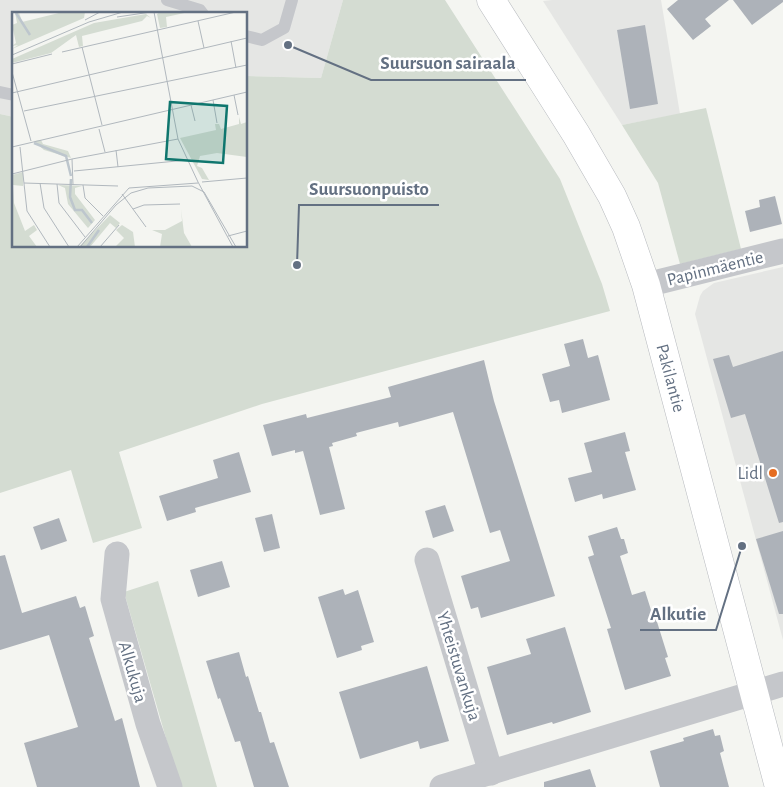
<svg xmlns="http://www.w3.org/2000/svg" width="783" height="787" font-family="'Alegreya Sans',sans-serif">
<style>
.built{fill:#e5e6e4}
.green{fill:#d4dcd2}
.building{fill:#adb2b9}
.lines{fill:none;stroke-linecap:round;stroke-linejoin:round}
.secondary-casing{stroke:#b7babf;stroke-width:29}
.lane{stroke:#c5c7cb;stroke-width:12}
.street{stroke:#c5c7cb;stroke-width:25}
.secondary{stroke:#fff;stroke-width:28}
.poi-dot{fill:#e56d21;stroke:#fff;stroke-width:2}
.labels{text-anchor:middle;stroke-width:5;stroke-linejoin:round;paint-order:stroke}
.street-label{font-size:18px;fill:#637082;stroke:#fff}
.poi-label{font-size:18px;fill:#637082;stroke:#fff;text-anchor:end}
.inset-river{fill:none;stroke:#bdc6cd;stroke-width:2.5}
.inset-road{fill:none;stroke:#b1b8be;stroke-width:1}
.view{fill:#0f766e;fill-opacity:0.15;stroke:#0f766e;stroke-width:2.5}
.inset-edge{fill:none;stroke:#637082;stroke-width:2.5}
.leader{fill:none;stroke:#637082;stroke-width:2}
.callout-dot{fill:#637082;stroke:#fff;stroke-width:2}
.callout-label{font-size:19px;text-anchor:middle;font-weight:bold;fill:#637082;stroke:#fff;stroke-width:5;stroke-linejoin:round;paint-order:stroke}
</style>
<rect width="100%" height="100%" fill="#f4f5f1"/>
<!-- built -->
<g class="built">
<polygon points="0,0 343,0 321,78 246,76 246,14 14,14 14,117 0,114"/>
<polygon points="552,0 661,0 680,114 622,125 543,1"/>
<polygon points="783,267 783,640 695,314 700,296 703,291 714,283"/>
</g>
<!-- green -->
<g class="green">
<polygon points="343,0 445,0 560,179 602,284 610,311 262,404 119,452 142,528 93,543 71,470 0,493 0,114 14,117 14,246 246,246 246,76 321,78"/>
<polygon points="706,108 741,249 680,264 658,183 622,125"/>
<polygon points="158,581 217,787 180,787 124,592"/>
</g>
<!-- building -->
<g class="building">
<polygon points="678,0 729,0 705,19 711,26 693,40 667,9"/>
<polygon points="733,0 783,0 783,2 752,25"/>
<polygon points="645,25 658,104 630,109 617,30"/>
<polygon points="775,196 782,224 750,232 745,211 760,207 759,200"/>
<polygon points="583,339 588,358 598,355 610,400 562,413 559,400 550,402 542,374 570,366 564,344"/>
<polygon points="783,351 783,522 779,523 745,414 731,418 713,359 729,355 733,367"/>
<polygon points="484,360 494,401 555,596 481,618 478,607 471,609 461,576 510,561 500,530 490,533 453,412 399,427 398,422 356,433 357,436 332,443 333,446 329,447 345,509 320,515 303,451 295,453 295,450 272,456 263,425 306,414 307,418 391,397 388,387"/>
<polygon points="625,432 630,451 625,452 636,490 603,499 602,494 575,502 568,478 592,472 584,443"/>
<polygon points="239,452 251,492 195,508 196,512 167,521 159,496 218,478 213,460"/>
<polygon points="445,505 454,531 433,538 425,511"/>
<polygon points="272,514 280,548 264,552 255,518"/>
<polygon points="59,518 67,541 41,550 33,527"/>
<polygon points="617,527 621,539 624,539 628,553 620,556 632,595 645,591 651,610 653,609 668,657 665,658 671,676 625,690 607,629 611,628 588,557 594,555 588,536"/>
<polygon points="783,531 783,614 779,614 756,539"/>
<polygon points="5,555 22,613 76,596 80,608 85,606 94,636 89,638 115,721 122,718 140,787 37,787 24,743 78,727 49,635 0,650 0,556"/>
<polygon points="222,561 230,587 198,597 190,570"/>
<polygon points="343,589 345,595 358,590 374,642 361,646 362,650 337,658 318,597"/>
<polygon points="565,627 591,712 553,724 552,722 507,735 487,667 531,654 526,639"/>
<polygon points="239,652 246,677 248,676 259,712 261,712 270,743 274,742 289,787 254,787 240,741 235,742 220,698 218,699 206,661"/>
<polygon points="427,666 449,741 420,749 418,741 360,759 339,692"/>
<polygon points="713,729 715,736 720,735 724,751 720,753 729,787 660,787 650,751 684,741 683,738"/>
<polygon points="590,769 596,787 544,787 544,782"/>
</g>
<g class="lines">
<defs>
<polyline id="secondary" points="491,0 576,134 612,196 626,227 646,285 779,787"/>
</defs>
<!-- secondary casing -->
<use href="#secondary" class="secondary-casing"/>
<!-- lane -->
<g class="lane">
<polyline points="167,0 200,10 203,14"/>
<polyline points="246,36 262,40 284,28 292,0"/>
<polyline points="0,92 14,95"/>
</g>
<!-- street -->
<g class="street">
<polyline points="646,285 783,251"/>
<polyline points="117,554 113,599 148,724 170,787"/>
<polyline points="427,560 491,773"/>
<polyline points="442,787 783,684"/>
</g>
<!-- secondary -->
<use href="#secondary" class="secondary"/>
</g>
<!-- markers -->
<circle class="poi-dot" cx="773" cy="473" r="5"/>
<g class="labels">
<!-- street labels -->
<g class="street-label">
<text transform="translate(715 268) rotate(-14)" y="6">Papinmäentie</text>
<text transform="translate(671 378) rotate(75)" y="6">Pakilantie</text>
<text transform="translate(459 666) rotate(73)" y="6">Yhteistuvankuja</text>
<text transform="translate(133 672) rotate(74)" y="6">Alkukuja</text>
</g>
<!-- poi labels -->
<g class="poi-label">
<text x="763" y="479">Lidl</text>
</g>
</g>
<!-- overview -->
<g transform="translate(12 12)">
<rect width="235" height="235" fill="#f4f5f1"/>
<path d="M3,0H7L10,10L51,0H73L72,6L0,37L6,33L0,34L4,31L0,13L5,11ZM148,0H177L154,5L155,15L148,16L145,2ZM134,2L139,6L135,4L130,9L70,24L71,34L67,35L64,23L39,41L0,51V47L82,11ZM227,105L229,112L235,110V145L205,141L188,144L185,154L190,156L197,168L190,167L168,126L204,118L203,112H207L209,117L227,112ZM29,128L31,132L56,139L59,146L32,138L22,129ZM11,160V174L1,173L2,191L13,219L22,213L25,218L17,224L25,235H0V163ZM46,173L70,174L63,176V182L83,208L76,216L56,192L53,176ZM169,197L172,221L180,235H148L150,222L140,218H153L170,209ZM98,203L108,211L104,216L98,211L78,235H67ZM110,213L121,220L123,235H103L112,226L104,218Z" fill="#d4dcd2"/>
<path class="inset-river" d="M4,1L18,23M22,131L54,144L59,164M59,167L58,185L63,198H70L80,211M75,235L87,218"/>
<path class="inset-road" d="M142,0L166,127L186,170M105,5L139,0M73,8L88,0M186,9L192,36M219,29L224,56M70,35L90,113M50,40L224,0M0,43L77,10L111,0M0,52L40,42M0,60L19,129M0,81L235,26M222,83L226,103M201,88L205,111M179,93L183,109M12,99L235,53M87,117L93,140M0,135L235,80M8,135L15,199L38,235M104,138L106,155M60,147L61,173M62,159L175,148M0,162L60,147L166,127M186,170L221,235M190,170L235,166M12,171L106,174M28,171L32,196L57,235M45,172L47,191L73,225M71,173L73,186L91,204M110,182L134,215M121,197L132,193L168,192M216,224L235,219M65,235L117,176L186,171M68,235L104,193L119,181L136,176L180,174L192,180L224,235M88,235L107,213"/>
<path class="view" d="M158,90L215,94L211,151L154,147Z"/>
<rect width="235" height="235" class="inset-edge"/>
</g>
<!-- callouts -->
<path class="leader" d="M288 45L371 80H526M297 265L299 205H439M742 546L716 630H640"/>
<g class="callout-dot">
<circle cx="288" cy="45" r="5"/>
<circle cx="297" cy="265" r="5"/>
<circle cx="742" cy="546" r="5"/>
</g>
<g class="callout-label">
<text x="448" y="69">Suursuon sairaala</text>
<text x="369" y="195">Suursuonpuisto</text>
<text x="678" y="620">Alkutie</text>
</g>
</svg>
